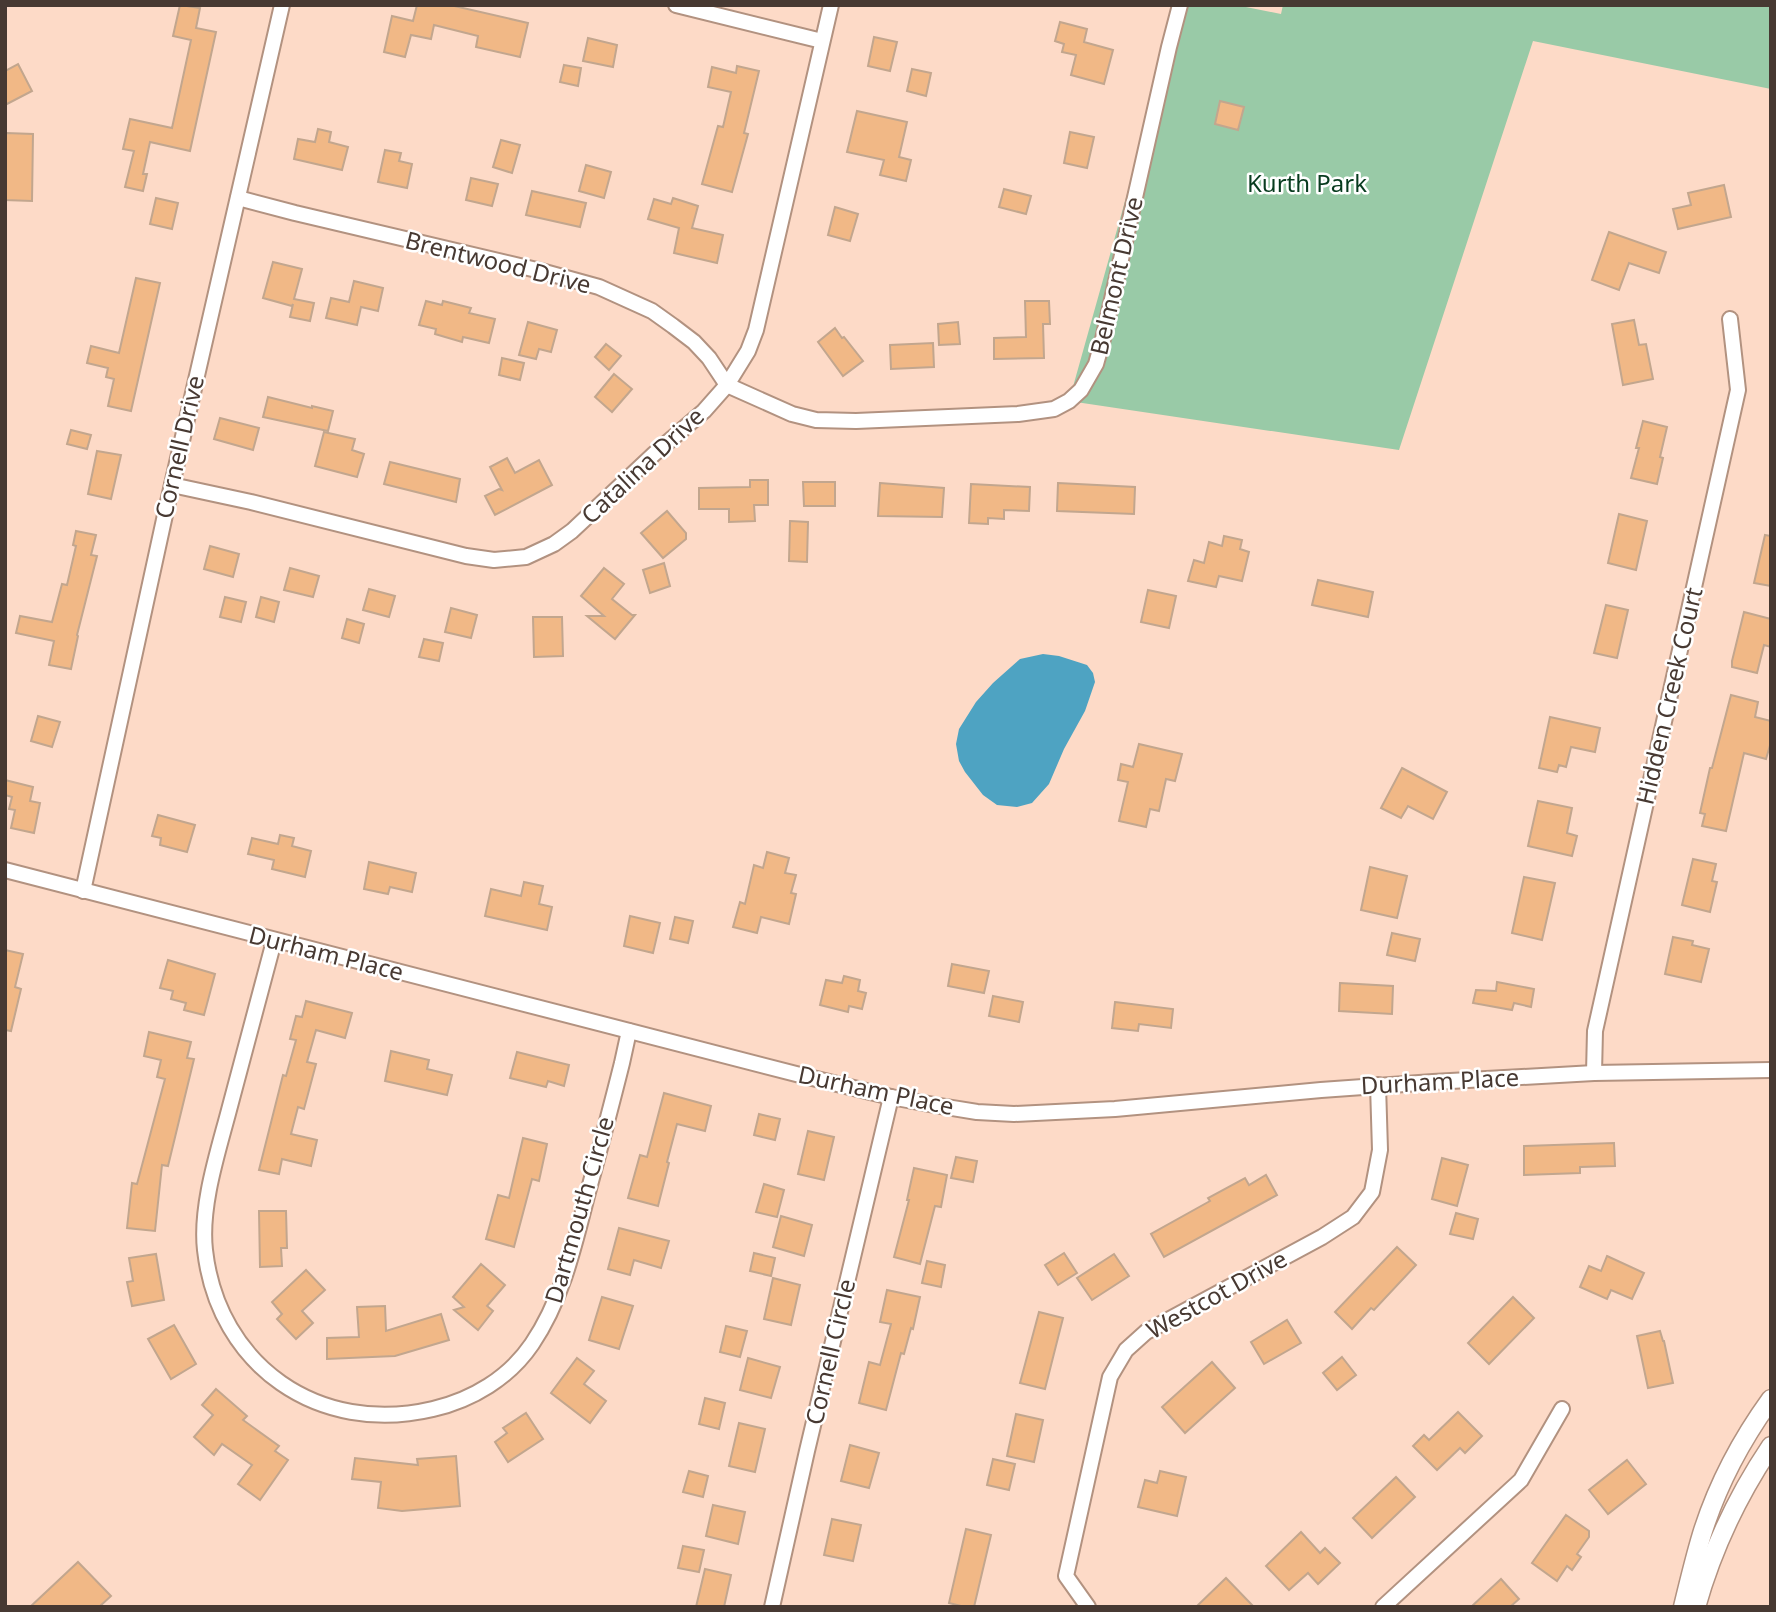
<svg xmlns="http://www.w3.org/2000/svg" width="1776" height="1612" font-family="'Noto Sans',sans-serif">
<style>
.park{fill:#99caa7}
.water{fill:#4ea3c2}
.building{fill:#f1b886;stroke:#c2a68e;stroke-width:2}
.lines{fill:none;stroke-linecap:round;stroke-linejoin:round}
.minor-casing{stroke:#b29280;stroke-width:18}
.tertiary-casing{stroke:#b29280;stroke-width:21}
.minor{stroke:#fff;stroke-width:14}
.tertiary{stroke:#fff;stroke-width:18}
.labels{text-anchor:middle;stroke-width:5;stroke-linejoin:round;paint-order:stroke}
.park-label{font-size:24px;fill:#083c1f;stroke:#fff}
.street-label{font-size:24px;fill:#473932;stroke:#fff}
</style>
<rect width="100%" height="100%" fill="#fddac7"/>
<!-- park -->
<polygon class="park" points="1180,5 1236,5 1281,14 1283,5 1771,5 1771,89 1533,41 1399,450 1069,401"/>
<!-- water -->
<polygon class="water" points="1043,654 1059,656 1087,665 1093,673 1095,682 1085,711 1064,749 1049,784 1032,803 1017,807 997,805 983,795 965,772 959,761 956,744 959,729 976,702 993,683 1020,659"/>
<!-- building -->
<g class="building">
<polygon points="180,5 200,8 196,28 216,32 190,151 150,142 143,174 147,174 143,191 125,187 134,151 123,149 130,119 172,128 191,40 173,36"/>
<polygon points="417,5 450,5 528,23 520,57 476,47 478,36 434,25 431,39 411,35 405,57 384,52 392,16 413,21"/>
<polygon points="1060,22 1087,29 1084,42 1113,50 1104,84 1071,75 1076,55 1062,52 1064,44 1055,41"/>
<polygon points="874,37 897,42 890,71 868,66"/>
<polygon points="588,38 617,45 613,67 583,61"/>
<polygon points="18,64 32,91 5,105 5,71"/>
<polygon points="564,65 581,68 578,86 560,82"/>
<polygon points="737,66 759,71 744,133 748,134 732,192 702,184 718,126 723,127 731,92 708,87 712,67 736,73"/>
<polygon points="912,69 931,73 926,96 907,91"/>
<polygon points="1220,101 1244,107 1238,130 1215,124"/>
<polygon points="857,111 907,122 899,157 911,160 906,181 880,175 884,160 847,152"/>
<polygon points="318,129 331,132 329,142 348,147 342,170 294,159 298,139 315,142"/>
<polygon points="1070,132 1094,137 1087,168 1064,163"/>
<polygon points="6,133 33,134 32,201 5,200"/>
<polygon points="501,140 520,145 512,173 493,167"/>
<polygon points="385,150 401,153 399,161 412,164 407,188 378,182"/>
<polygon points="586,165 611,172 604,198 579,191"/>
<polygon points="471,178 498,184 492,206 466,200"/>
<polygon points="1724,185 1731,217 1678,229 1673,209 1691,205 1688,193"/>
<polygon points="1004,189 1031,196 1026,214 999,207"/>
<polygon points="532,191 586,203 580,227 526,215"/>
<polygon points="156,198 178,203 172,229 150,224"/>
<polygon points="673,198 698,206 692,228 723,235 717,263 674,253 679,228 648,219 654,199 671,204"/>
<polygon points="835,207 858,214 850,241 828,235"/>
<polygon points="1609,232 1666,252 1659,273 1629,263 1619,290 1592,280"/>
<polygon points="273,262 302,269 294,299 314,303 310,321 290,317 293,304 292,306 263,298"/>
<polygon points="136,278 160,283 131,411 108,406 114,379 106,377 108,368 87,363 91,346 119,353"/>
<polygon points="354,281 383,288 378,311 361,307 357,325 326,318 331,298 349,302"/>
<polygon points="426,301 442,305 443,301 471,308 469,313 495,319 489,343 463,337 462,342 435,334 436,329 419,325"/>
<polygon points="1025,301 1049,301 1050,324 1043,324 1044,358 994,359 994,338 1026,337"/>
<polygon points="1634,320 1639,345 1646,344 1653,379 1623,385 1612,324"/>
<polygon points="528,322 557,330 551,352 539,349 536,359 519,355"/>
<polygon points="958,322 960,344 939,345 938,324"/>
<polygon points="835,328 842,338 844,337 863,361 843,376 818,342"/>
<polygon points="933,343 934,367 891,369 890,345"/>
<polygon points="606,344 621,356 609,370 595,357"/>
<polygon points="502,358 524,363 520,380 499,375"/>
<polygon points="614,374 632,389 612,412 595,397"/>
<polygon points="268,397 312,408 312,406 333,411 328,431 263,417"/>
<polygon points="220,418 259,428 253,450 214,439"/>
<polygon points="1643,421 1667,427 1660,457 1663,458 1657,484 1631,478 1639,448 1636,448"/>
<polygon points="71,430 91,435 87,449 67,444"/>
<polygon points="324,432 355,439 352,450 364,454 357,477 315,466"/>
<polygon points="97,451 121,455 111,499 88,494"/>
<polygon points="507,458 515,473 539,460 552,485 495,515 485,496 499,489 502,490 490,467"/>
<polygon points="390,462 460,479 456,502 384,484"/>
<polygon points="750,480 768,480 768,505 754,505 755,521 729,522 729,509 699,509 699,488 750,487"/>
<polygon points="803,482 835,482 835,506 804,506"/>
<polygon points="880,483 944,488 942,517 878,516"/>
<polygon points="1058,483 1135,487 1134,514 1057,511"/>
<polygon points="971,484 1030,487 1029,511 1004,510 1004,519 988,518 988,524 969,523"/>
<polygon points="667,511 686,533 686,539 663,558 641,533"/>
<polygon points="1619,514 1647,521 1636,570 1608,563"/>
<polygon points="790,521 808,522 807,562 789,561"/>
<polygon points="76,531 96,535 91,555 97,556 77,635 78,636 71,669 49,665 54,641 16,633 20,616 52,622 62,584 67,585 76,546 73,545"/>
<polygon points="1765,535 1771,536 1771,586 1754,583"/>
<polygon points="1224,536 1242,540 1240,549 1249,552 1242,581 1219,576 1216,587 1188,581 1194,560 1204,563 1209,542 1222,546"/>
<polygon points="210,546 239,554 233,577 204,569"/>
<polygon points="664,563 670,586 650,593 643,570"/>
<polygon points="290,568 319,576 313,597 284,590"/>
<polygon points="604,568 624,584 612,599 632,615 635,615 615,639 587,616 604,616 581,596"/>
<polygon points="1318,580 1373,592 1368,617 1312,605"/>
<polygon points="369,589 395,596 389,617 363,610"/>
<polygon points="1148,590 1176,596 1169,628 1141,622"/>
<polygon points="225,597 246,602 241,622 220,617"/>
<polygon points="261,597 279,602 274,622 256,617"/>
<polygon points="1606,605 1628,610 1617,658 1594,653"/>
<polygon points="451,608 477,615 471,638 445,632"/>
<polygon points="1744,612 1771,619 1771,647 1764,645 1757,673 1732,667 1732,661"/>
<polygon points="533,617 562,617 563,656 534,657"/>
<polygon points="347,619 364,624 359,643 342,638"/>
<polygon points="424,639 443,643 439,661 419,657"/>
<polygon points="1731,695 1758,702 1755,717 1771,721 1771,742 1766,759 1744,753 1726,831 1702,826 1705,814 1700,813 1710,768 1712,768"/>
<polygon points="38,716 60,722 52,747 31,741"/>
<polygon points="1550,717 1600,728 1595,752 1571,747 1566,767 1559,765 1557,772 1539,768"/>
<polygon points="1139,744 1182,754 1175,781 1166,779 1159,811 1150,809 1146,827 1119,821 1128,782 1118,780 1121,764 1133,767"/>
<polygon points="1402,768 1447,792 1433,819 1408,806 1401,818 1381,808"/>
<polygon points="5,780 33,787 30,801 40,803 34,833 11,828 15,810 9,809 12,797 5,795"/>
<polygon points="1538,801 1572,808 1567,833 1577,836 1572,856 1528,846"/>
<polygon points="158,815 195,825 187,852 160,845 161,838 152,836"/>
<polygon points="280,835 294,838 292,846 311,851 305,877 272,869 274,860 248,854 252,838 278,844"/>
<polygon points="767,852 789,858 785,873 796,875 791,893 796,894 789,924 761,917 757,933 733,927 740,902 745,904 754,865 763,868"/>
<polygon points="1693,859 1716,864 1712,881 1717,882 1710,912 1682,905"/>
<polygon points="369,862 416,873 412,892 390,887 388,894 364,889"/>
<polygon points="1370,867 1407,876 1397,918 1361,910"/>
<polygon points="1524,877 1555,883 1542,940 1512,933"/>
<polygon points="524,882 543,886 539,904 552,907 547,930 485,916 491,889 521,896"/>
<polygon points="630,916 660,923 653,953 624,946"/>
<polygon points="675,917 693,921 688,943 670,939"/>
<polygon points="1392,933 1420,939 1415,961 1387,955"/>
<polygon points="1673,937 1693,941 1692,945 1709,949 1701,982 1665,974"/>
<polygon points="5,950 23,954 15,987 21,989 11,1031 5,1030"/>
<polygon points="168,960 215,974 204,1015 184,1010 186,1003 171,999 173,991 160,988"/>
<polygon points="952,964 989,971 984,993 948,986"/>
<polygon points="844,976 860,980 858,991 866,993 862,1009 849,1006 848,1012 820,1005 826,980 842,983"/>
<polygon points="1497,982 1534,989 1531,1007 1514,1003 1512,1010 1473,1003 1476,990 1496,991"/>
<polygon points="1340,983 1393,986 1392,1014 1339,1011"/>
<polygon points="993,996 1023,1002 1019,1022 989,1016"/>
<polygon points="306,1001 352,1013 345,1038 316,1030 307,1062 316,1064 304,1109 298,1107 291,1134 317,1140 311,1166 282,1159 279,1174 259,1170 283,1075 286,1076 296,1040 290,1039 296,1016 302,1017"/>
<polygon points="1115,1002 1173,1009 1171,1028 1139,1024 1138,1031 1112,1028"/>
<polygon points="149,1032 191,1042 187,1058 194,1059 168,1166 162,1165 155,1231 127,1228 132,1183 137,1184 165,1079 157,1077 161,1060 144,1056"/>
<polygon points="391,1051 429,1060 427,1069 452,1075 447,1095 385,1081"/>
<polygon points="517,1052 569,1065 564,1086 548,1081 546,1087 510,1078"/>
<polygon points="664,1093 711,1106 705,1131 677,1124 667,1162 669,1163 658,1206 628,1198 640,1155 647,1157"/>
<polygon points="759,1114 780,1119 775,1140 754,1135"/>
<polygon points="808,1131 834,1137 824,1180 798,1174"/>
<polygon points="523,1138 547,1144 539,1181 532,1179 514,1247 486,1239 498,1195 509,1198"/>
<polygon points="1614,1143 1615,1166 1580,1167 1580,1173 1524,1175 1524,1146"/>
<polygon points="956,1157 977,1161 973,1182 951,1178"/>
<polygon points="1442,1158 1468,1165 1457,1206 1432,1199"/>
<polygon points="914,1168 947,1175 941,1207 935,1206 920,1264 894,1257 909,1200 907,1200"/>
<polygon points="1266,1175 1277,1195 1164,1257 1151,1234 1210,1201 1208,1198 1245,1178 1249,1185"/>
<polygon points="764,1184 784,1190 777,1217 756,1212"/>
<polygon points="259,1211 286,1211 287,1248 281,1248 282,1266 260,1267"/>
<polygon points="1456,1213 1478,1219 1473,1239 1450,1234"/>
<polygon points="781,1216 812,1225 804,1256 773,1247"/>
<polygon points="619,1228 669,1241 661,1268 634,1260 630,1275 608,1269"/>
<polygon points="1397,1247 1416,1265 1374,1310 1371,1308 1352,1329 1335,1312"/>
<polygon points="754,1253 775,1258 771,1276 750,1271"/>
<polygon points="1064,1253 1077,1273 1058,1285 1045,1265"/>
<polygon points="156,1254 164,1300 132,1306 127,1282 133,1281 129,1258"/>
<polygon points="1114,1254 1129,1276 1092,1300 1077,1278"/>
<polygon points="1607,1256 1644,1273 1632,1299 1611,1290 1607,1299 1580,1287 1589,1266 1601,1271"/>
<polygon points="927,1261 945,1265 941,1287 922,1283"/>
<polygon points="481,1264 505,1285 487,1306 493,1311 478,1330 454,1310 464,1307 453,1297"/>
<polygon points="306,1270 325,1290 302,1311 313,1323 296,1339 277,1319 282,1314 272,1302"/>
<polygon points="773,1278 800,1285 791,1325 764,1319"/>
<polygon points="887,1290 920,1297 913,1329 911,1328 904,1354 901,1353 886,1410 859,1403 869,1362 880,1365 891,1324 880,1322"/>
<polygon points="602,1297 633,1306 619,1349 589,1340"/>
<polygon points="1513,1297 1534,1318 1489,1364 1468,1343"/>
<polygon points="385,1306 386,1331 441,1314 449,1340 395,1356 327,1359 327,1338 359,1337 357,1307"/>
<polygon points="1039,1312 1063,1318 1045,1389 1020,1383"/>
<polygon points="1287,1320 1301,1343 1264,1364 1251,1342"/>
<polygon points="174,1325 196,1364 171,1379 148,1339"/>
<polygon points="726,1326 747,1331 740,1357 720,1352"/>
<polygon points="1660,1331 1663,1341 1664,1341 1673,1383 1648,1388 1637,1336"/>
<polygon points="1342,1357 1356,1375 1337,1390 1323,1373"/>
<polygon points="577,1358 594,1371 584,1384 606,1401 590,1423 551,1393"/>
<polygon points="748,1358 780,1367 771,1398 740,1390"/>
<polygon points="1212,1362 1235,1388 1185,1433 1162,1407"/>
<polygon points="216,1389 247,1416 243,1420 279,1446 275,1451 288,1460 260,1500 238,1484 252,1465 222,1444 214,1455 194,1437 213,1415 202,1405"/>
<polygon points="705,1398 725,1403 719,1429 699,1424"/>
<polygon points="1458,1412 1482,1436 1465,1453 1460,1448 1437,1470 1413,1446 1424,1435 1429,1440"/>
<polygon points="526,1413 543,1439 508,1462 495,1442 507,1433 503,1428"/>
<polygon points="1016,1414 1043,1420 1034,1462 1007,1456"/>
<polygon points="739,1423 765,1429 755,1472 729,1466"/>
<polygon points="850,1445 879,1453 869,1488 841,1481"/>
<polygon points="456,1456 460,1506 402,1511 378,1508 381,1482 352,1479 355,1458 418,1465 417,1459"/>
<polygon points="993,1459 1015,1464 1009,1490 987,1485"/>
<polygon points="1627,1460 1646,1484 1608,1514 1589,1490"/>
<polygon points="689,1471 708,1476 703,1497 683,1492"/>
<polygon points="1160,1471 1186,1477 1177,1516 1138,1507 1145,1480 1157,1483"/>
<polygon points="1396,1477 1415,1497 1372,1538 1353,1518"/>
<polygon points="713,1505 745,1512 738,1544 706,1536"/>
<polygon points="1566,1515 1589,1531 1589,1537 1577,1554 1581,1557 1572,1570 1567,1566 1557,1581 1532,1563"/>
<polygon points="832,1519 861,1525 853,1561 824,1555"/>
<polygon points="966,1529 991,1535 974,1607 965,1607 949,1603"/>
<polygon points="1301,1532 1320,1553 1325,1548 1340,1563 1318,1584 1308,1573 1289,1590 1266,1566"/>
<polygon points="683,1546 704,1550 699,1572 678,1568"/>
<polygon points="78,1562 111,1596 99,1607 30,1607"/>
<polygon points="705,1569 731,1575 724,1607 696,1607"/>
<polygon points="1226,1578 1254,1607 1196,1607"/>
<polygon points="1501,1579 1519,1599 1510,1607 1471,1607"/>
</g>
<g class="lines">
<defs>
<g id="minor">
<polyline points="676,5 822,41"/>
<polyline points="238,198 295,213 541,271 599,287 652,311 673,326 694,342 709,358 727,385 792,414 816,420 856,421 1018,414 1054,409 1069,401 1081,390 1096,364 1103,339 1169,47 1180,5"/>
<polyline points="172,485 251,502 466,556 494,560 526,557 554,544 572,531 654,454 704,411 727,385 748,351 756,330 831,5"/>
<polyline points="5,870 804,1076 891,1097 940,1106 977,1112 1014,1114 1115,1109 1321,1090 1433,1082 1594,1073 1771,1070"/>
<polyline points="83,891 165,515 282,5"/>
<path d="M274,941C259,997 244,1053 229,1110C218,1152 200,1206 205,1250C218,1366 319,1436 433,1409C472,1400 509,1378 532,1344C562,1300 574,1247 587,1196C599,1152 611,1107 622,1063L629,1031"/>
<polyline points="1594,1073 1595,1031 1738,390 1730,319"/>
<polyline points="772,1607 807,1451 891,1097"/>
<polyline points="1088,1607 1066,1576 1110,1377 1126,1350 1146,1332 1322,1237 1353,1217 1372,1192 1380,1150 1378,1085"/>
<polyline points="1383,1607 1521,1480 1562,1409"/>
</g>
<g id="tertiary">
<path d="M1683,1607C1689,1582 1695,1557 1702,1534C1717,1486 1742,1439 1771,1399"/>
<path d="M1696,1607C1712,1550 1738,1495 1771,1446"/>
</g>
</defs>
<!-- minor casing -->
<use href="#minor" class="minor-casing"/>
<!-- tertiary casing -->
<use href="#tertiary" class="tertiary-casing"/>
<!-- minor -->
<use href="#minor" class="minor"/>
<!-- tertiary -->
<use href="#tertiary" class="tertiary"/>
</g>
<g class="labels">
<!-- park labels -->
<g class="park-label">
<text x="1307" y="192">Kurth Park</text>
</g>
<!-- street labels -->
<g class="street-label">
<text transform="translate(498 263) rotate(14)" y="8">Brentwood Drive</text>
<text transform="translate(1117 276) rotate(-77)" y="8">Belmont Drive</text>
<text transform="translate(180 447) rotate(-77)" y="8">Cornell Drive</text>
<text transform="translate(643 466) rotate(-43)" y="8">Catalina Drive</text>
<text transform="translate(1670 696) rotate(-77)" y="8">Hidden Creek Court</text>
<text transform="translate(326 954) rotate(14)" y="8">Durham Place</text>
<text transform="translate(1440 1082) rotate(-3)" y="8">Durham Place</text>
<text transform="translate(876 1091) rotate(12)" y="8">Durham Place</text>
<text transform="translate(580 1210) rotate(-74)" y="8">Dartmouth Circle</text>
<text transform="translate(1217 1295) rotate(-29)" y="8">Westcot Drive</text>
<text transform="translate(831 1352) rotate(-77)" y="8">Cornell Circle</text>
</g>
</g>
<!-- border -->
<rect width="1776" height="1612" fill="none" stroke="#473932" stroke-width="14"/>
</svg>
